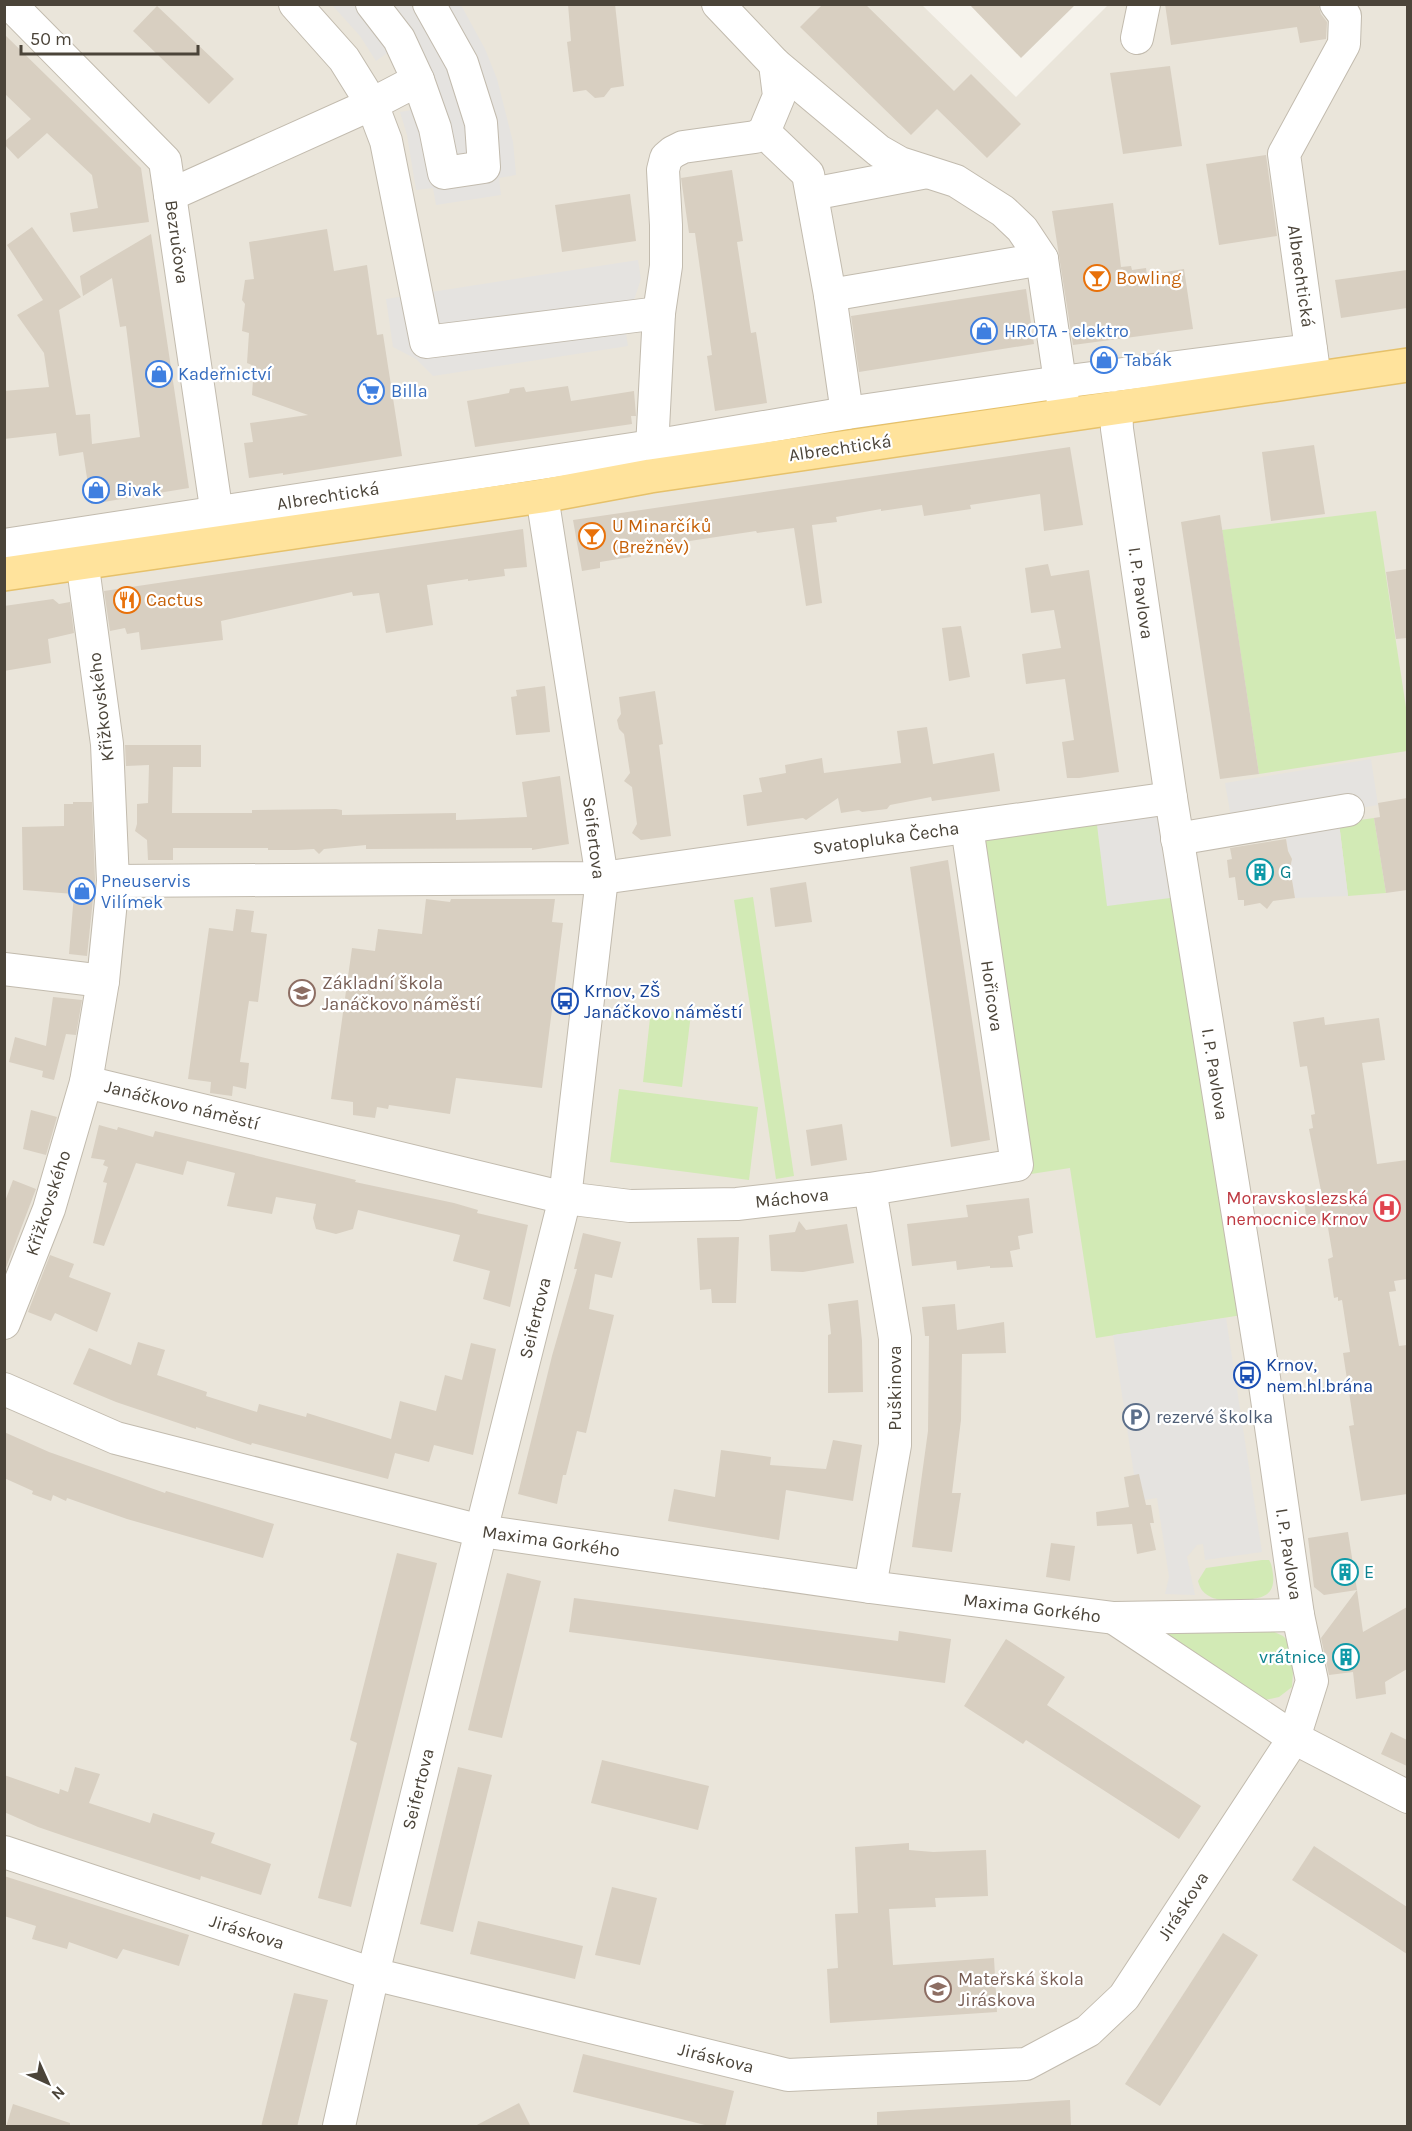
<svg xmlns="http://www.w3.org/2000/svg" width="1412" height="2131" font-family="Karla,sans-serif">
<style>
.residential{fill:#eae5da}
.green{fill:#d2eab5}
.parking{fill:#e5e3e0}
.building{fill:#d8cfc1}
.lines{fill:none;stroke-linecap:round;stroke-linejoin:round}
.minor-casing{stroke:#c2bbae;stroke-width:34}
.major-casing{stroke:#e6c16a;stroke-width:36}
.minor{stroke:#fff;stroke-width:32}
.major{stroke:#ffe39c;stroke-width:33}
.labels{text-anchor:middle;stroke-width:4.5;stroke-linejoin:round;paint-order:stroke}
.street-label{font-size:18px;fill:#4b4439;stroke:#fff}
.food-label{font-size:18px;fill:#c56008;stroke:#fff;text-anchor:start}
.shop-label{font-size:18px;fill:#366cbe;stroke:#fff;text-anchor:start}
.culture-label{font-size:18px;fill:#0d838f;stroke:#fff;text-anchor:start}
.education-label{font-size:18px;fill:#785e54;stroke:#fff;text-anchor:start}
.transit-label{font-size:18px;fill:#164399;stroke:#fff;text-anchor:start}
.health-label{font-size:18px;fill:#be3a42;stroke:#fff;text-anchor:end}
.service-label{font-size:18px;fill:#4e5e75;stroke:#fff;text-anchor:start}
</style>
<rect width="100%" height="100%" fill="#f6f3ec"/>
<!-- residential -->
<polygon class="residential" points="5,5 922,5 1016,97 1108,5 1407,5 1407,2126 5,2126"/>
<!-- green -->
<g class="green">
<polygon points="1376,511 1407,714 1407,751 1259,774 1222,530"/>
<polygon points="1374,818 1386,893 1348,896 1339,823"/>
<polygon points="1097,820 1178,897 1242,1315 1096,1338 1070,1168 1031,1174 980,840"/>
<polygon points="753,897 794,1176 776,1179 734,900"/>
<polygon points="651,1009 691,1014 682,1087 643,1082"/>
<polygon points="619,1089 758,1107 749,1180 610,1162"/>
<path d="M1262,1560H1269C1272,1565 1272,1568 1273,1574C1276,1599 1257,1599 1237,1600C1228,1600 1217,1601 1209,1596C1202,1592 1200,1588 1198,1581L1206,1568Z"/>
<path d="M1270,1630C1274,1632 1279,1634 1283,1636C1296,1646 1293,1672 1292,1687L1279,1697L1265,1700L1163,1634Z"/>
</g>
<!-- parking -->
<g class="parking">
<polygon points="332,5 461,5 485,49 497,79 513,142 516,175 499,178 501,195 436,205 433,188 416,190 407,135 400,112 417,109 390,51 376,61 360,36"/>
<polygon points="638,260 641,279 625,327 628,346 433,376 416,359 393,347 386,299"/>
<polygon points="1371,759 1378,805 1233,829 1225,783"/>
<polygon points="1171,798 1186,896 1107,906 1095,809"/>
<polygon points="1339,823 1348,896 1295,898 1290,868 1292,859 1288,851 1285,830"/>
<polygon points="1226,1318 1262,1552 1205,1560 1203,1544 1197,1545 1187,1557 1195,1595 1165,1594 1169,1577 1157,1498 1138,1501 1113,1335"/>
</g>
<!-- building -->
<g class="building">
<polygon points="568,4 615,4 624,86 611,88 604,97 595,98 586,90 573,92 567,42 571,41"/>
<polygon points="823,4 865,4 954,91 971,74 1021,124 987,158 937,109 911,135 800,27"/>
<polygon points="969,4 1076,4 1021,58"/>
<polygon points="1165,4 1318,4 1321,14 1327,22 1326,39 1300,43 1297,27 1171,45"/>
<polygon points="157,6 234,79 209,104 133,31"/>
<polygon points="4,34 141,168 149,222 73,232 70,213 98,208 92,175 47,133 18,159 4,144 4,142 31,119 4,93"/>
<polygon points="1170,66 1182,146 1123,154 1110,73"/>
<polygon points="1266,155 1277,236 1219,245 1206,164"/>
<polygon points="732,170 743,241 737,242 751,333 756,332 767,403 715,411 707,356 712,355 695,233 689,233 681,178"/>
<polygon points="630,194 636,241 562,252 555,205"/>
<polygon points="1113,203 1121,267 1131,266 1132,270 1146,268 1147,275 1184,269 1193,329 1073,345 1052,211"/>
<polygon points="32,227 81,297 59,310 76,415 90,414 92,444 140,437 126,326 120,327 112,278 83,296 80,276 151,234 189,488 91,504 83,452 59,456 56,433 4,439 4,391 49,387 44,353 17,315 43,300 7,245"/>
<polygon points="327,229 334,271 367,265 377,335 383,334 402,456 283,475 283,473 249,478 244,443 253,442 250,423 308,415 252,395 254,366 247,363 249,333 242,331 245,304 242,300 245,280 254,279 249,242"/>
<polygon points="1407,270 1407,308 1341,318 1335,280"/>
<polygon points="1026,289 1034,344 859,372 851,316"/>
<polygon points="568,386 571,401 634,391 636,416 631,416 632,424 475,447 467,401 509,393 510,389 524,387 526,392"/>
<polygon points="1314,445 1325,514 1271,521 1262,452"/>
<polygon points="1070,447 1083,525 1044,531 1040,494 970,505 971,509 924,516 922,505 881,511 881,509 836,517 837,522 812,525 822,603 806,606 794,528 757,533 756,531 630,550 631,557 600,562 600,568 582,571 573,520"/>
<polygon points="1220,515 1259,774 1220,779 1181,522"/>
<polygon points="523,529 527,567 504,569 505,576 468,581 468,579 427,585 433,625 386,633 379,593 353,596 352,592 221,621 223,640 141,650 139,632 127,634 125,628 110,631 104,591"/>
<polygon points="1048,564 1051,576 1089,570 1119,772 1079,778 1067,778 1062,742 1074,740 1065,679 1026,684 1022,654 1061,648 1054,610 1031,613 1025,568"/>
<polygon points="1407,569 1407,638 1396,639 1386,572"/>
<polygon points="53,599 59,604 70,602 74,633 48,639 51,663 4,671 4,606"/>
<polygon points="961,626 970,677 949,681 942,628"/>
<polygon points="545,686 550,732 516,735 511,697 517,696 516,690"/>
<polygon points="655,691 663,744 659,745 671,836 641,840 632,833 637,824 632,787 624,781 630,773 624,734 619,729 617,720 621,714 619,697"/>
<polygon points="927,727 933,764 994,753 1000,791 932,801 931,797 890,805 887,809 862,812 859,810 841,813 838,798 806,820 803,818 747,826 743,795 762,792 759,778 786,773 785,765 822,758 824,773 901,763 897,731"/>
<polygon points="125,745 201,745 201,767 173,767 172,813 252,813 252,810 336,809 342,810 342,815 456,813 456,820 527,817 522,782 560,776 569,844 532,850 532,848 366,849 366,845 324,849 319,854 314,849 296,850 268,850 268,848 173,848 173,860 148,860 147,840 135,831 137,824 137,804 148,803 149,765 126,766"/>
<polygon points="1407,798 1407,890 1386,893 1374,818 1380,817 1378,803"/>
<polygon points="73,802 92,802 95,880 87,956 69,954 74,894 23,890 22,827 64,826 64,804 73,804"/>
<polygon points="1286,839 1288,851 1292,859 1290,868 1295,898 1273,901 1267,909 1260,903 1244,906 1244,900 1238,900 1235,877 1229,878 1227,860 1232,859 1230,848"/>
<polygon points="948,860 990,1140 951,1147 910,867"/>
<polygon points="806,882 812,922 775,927 770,888"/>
<polygon points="426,899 450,902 451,899 555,899 552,922 563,923 542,1088 456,1078 450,1114 389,1105 388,1109 377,1107 375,1118 353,1115 353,1102 331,1099 352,948 375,951 378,929 422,934"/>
<polygon points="236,909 254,911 251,932 267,934 258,1002 249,1001 240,1062 249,1063 246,1089 233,1086 232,1096 210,1093 211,1082 188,1079 209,928 233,931"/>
<polygon points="53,997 82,1000 76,1035 66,1034 54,1080 42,1077 43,1071 9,1062 15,1037 46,1046"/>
<polygon points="1324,1017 1325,1025 1379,1018 1385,1060 1362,1063 1377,1164 1407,1160 1407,1279 1394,1281 1396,1291 1389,1292 1399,1346 1407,1345 1407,1494 1361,1501 1349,1426 1354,1425 1343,1353 1350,1352 1342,1300 1338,1301 1338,1297 1334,1298 1328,1259 1333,1257 1327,1222 1307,1226 1304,1197 1322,1196 1309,1129 1313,1128 1311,1115 1315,1114 1307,1066 1300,1067 1293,1022"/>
<polygon points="31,1110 57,1117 46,1155 23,1149"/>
<polygon points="842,1124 847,1160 811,1166 806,1130"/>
<polygon points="99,1125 117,1130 118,1127 153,1137 155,1131 356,1180 355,1182 454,1203 478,1210 477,1213 528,1225 510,1307 483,1299 490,1271 453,1261 460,1235 358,1210 353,1229 336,1234 316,1229 313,1218 316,1204 276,1197 272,1214 227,1206 235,1173 187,1161 183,1175 136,1163 104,1246 93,1243 107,1183 103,1182 108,1167 103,1165 105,1160 91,1158"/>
<polygon points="13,1180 36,1189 4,1273 4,1204"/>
<polygon points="1029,1198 1033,1233 1018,1236 1020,1249 1010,1251 1013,1267 990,1268 990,1266 957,1270 956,1261 912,1266 907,1224 968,1217 966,1205"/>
<polygon points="799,1221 806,1230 847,1224 854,1263 803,1272 771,1271 769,1235 795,1232"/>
<polygon points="583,1233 621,1242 612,1278 595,1274 589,1309 614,1315 586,1433 577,1431 566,1475 563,1475 557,1504 518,1494 552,1356 577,1269 574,1269"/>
<polygon points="739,1237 736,1303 712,1303 711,1289 700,1290 697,1238"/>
<polygon points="50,1255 74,1264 69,1277 111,1293 97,1332 55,1313 51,1321 28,1312"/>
<polygon points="858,1300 862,1341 863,1392 828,1393 828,1335 831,1334 828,1304"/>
<polygon points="955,1304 957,1330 1004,1322 1006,1353 962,1354 961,1420 952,1493 961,1493 952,1552 912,1547 928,1431 929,1336 925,1336 922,1307"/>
<polygon points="138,1342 165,1350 157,1375 207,1392 206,1396 257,1412 259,1404 306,1417 307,1413 391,1439 400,1401 436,1411 445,1375 462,1380 471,1343 496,1349 473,1455 434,1445 429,1462 395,1453 388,1479 252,1443 251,1445 196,1427 196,1429 116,1402 73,1384 89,1348 131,1365"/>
<polygon points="4,1432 49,1452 165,1493 166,1491 274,1524 263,1558 127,1519 67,1498 66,1501 53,1495 51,1501 32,1494 33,1491 4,1478"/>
<polygon points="833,1440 862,1445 853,1501 786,1490 779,1540 668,1521 674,1489 715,1497 721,1450 771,1457 770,1465 826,1469"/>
<polygon points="1139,1474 1146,1505 1151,1505 1154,1523 1150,1523 1156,1550 1137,1554 1132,1524 1097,1526 1096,1512 1129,1507 1124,1477"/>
<polygon points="1348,1532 1357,1590 1324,1595 1314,1587 1308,1538"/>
<polygon points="1051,1543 1075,1546 1070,1581 1046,1577"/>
<polygon points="397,1553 437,1563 351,1907 318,1898 357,1743 350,1740"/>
<polygon points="507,1573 541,1581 502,1738 468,1730"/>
<polygon points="1357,1590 1363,1632 1407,1607 1407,1669 1385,1682 1386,1694 1356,1699 1353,1672 1329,1675 1321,1638"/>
<polygon points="574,1598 898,1641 899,1631 951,1639 945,1683 569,1632"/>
<polygon points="1006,1639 1065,1677 1047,1705 1201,1806 1179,1839 1026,1740 1023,1744 964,1706"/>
<polygon points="1391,1732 1407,1740 1407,1766 1381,1754"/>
<polygon points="602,1760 709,1786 698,1830 591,1803"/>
<polygon points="75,1767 100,1774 89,1803 150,1823 153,1813 215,1833 211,1843 271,1864 261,1895 201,1876 200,1880 73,1839 38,1827 4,1812 4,1775 59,1794 60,1789 68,1792"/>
<polygon points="458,1767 492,1775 453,1932 420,1924"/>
<polygon points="909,1843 909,1850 933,1852 986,1850 988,1896 935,1898 936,1907 889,1909 893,1965 994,1958 997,2012 830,2023 827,1969 838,1968 835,1914 858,1913 855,1847"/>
<polygon points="1314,1846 1407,1907 1407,1954 1292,1880"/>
<polygon points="4,1876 189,1935 179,1966 123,1949 117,1959 69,1942 67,1949 32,1939 36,1926 4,1916"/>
<polygon points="612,1887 657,1898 640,1965 595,1955"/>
<polygon points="478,1921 583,1946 575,1979 470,1954"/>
<polygon points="1223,1933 1258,1955 1160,2106 1125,2084"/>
<polygon points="294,1993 328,2000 297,2127 261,2127"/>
<polygon points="583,2054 734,2091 725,2127 713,2127 573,2092"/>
<polygon points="1070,2100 1071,2127 877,2127 877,2112"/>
<polygon points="519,2103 531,2127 473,2127"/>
<polygon points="13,2104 70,2123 70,2127 6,2127"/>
</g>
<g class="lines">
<defs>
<g id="minor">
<polyline points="10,4 165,161 220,535"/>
<polyline points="295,4 344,59 372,104 386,141 426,342 659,313"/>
<polyline points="372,4 399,39 418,80"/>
<polyline points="718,4 775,64 879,151 900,163 956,181 1003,211 1022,229 1042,259 1063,402"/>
<polyline points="1137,38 1144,4"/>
<polyline points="764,132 808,174 830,295 847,413"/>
<polyline points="812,194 927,172"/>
<polyline points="170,195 372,104 418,80 435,128 444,173 484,167 481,123 462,63 429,4"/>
<polyline points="830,295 1042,259"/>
<polyline points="1314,371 1284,154 1344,44 1345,16 1336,4"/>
<polyline points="651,467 659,313 666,266 666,225 663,170 666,158 673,152 683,147 755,137 764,132 779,96 775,64"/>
<polyline points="4,545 652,446 847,413 1061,382 1311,350"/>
<polyline points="1177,839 1348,810"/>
<polyline points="113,881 602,878 1171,798"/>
<polyline points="4,969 103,981"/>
<polyline points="86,1082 565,1198 630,1206 737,1204 870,1189 1017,1165 967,827"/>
<polyline points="4,1323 49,1209 86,1082 103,981 113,881 107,744 79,538"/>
<polyline points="4,1389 116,1438 481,1531 870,1587 1114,1618 1298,1615"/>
<polyline points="870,1587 895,1445 895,1338 870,1189"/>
<polyline points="1114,1618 1294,1738 1408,1797"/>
<polyline points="4,1852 373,1974 788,2075 1026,2064 1088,2031 1124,1997 1294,1738 1312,1681 1298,1615 1263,1371 1171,798 1117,429 1116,407"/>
<polyline points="339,2126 373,1974 481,1531 565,1198 602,878 542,496"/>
</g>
<polyline id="major" points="4,574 542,496 650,476 1408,365"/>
</defs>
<!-- minor casing -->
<use href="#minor" class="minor-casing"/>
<!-- major casing -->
<use href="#major" class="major-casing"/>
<!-- minor -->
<use href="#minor" class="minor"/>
<!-- major -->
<use href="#major" class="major"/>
</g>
<!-- icons -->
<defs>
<symbol id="bar-ring" viewBox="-11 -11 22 22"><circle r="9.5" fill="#fff" stroke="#e8710a" stroke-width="1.5"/><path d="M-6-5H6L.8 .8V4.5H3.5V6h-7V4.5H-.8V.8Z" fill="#e8710a"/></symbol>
<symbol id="shop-ring" viewBox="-11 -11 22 22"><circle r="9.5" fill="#fff" stroke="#3f7fe0" stroke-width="1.5"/><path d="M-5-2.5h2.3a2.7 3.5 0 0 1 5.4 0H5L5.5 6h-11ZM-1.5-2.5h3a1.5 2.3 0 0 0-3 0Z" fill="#3f7fe0"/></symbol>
<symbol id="supermarket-ring" viewBox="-11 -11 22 22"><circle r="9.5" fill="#fff" stroke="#3f7fe0" stroke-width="1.5"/><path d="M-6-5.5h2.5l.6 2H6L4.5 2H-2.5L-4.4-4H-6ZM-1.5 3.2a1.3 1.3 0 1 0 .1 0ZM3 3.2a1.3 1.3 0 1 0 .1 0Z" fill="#3f7fe0"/></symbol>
<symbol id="restaurant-ring" viewBox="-11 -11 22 22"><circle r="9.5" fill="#fff" stroke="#e8710a" stroke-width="1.5"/><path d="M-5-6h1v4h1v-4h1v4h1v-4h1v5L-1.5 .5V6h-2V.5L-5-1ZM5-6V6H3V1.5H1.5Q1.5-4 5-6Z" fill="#e8710a"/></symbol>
<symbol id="building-ring" viewBox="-11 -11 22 22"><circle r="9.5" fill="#fff" stroke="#0f9aa8" stroke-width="1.5"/><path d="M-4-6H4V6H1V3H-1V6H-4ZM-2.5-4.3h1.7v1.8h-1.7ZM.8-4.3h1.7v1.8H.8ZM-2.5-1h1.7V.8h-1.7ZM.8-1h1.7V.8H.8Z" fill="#0f9aa8"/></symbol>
<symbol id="school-ring" viewBox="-11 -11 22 22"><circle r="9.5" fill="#fff" stroke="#8d6e63" stroke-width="1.5"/><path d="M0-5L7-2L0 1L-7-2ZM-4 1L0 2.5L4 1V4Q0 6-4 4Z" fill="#8d6e63"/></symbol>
<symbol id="bus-ring" viewBox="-11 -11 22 22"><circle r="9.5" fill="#fff" stroke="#1a4fb4" stroke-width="1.5"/><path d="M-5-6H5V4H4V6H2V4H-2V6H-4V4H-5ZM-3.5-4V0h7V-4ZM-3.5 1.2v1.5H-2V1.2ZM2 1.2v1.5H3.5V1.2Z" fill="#1a4fb4"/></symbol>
<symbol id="hospital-ring" viewBox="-11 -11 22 22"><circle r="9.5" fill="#fff" stroke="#e0444e" stroke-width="1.5"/><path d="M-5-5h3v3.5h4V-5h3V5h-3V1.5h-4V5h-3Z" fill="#e0444e"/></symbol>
<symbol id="parking-ring" viewBox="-11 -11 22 22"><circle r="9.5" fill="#fff" stroke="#5c6f8a" stroke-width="1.5"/><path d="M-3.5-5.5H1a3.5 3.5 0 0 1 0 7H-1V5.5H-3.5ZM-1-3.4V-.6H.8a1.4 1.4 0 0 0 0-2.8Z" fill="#5c6f8a"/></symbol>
</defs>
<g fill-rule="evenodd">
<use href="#bar-ring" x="1082" y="263" width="30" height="30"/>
<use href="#shop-ring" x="969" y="316" width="30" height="30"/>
<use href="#shop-ring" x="1089" y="345" width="30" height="30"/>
<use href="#shop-ring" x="144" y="359" width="30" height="30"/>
<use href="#supermarket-ring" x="356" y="376" width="30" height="30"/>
<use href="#shop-ring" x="81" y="475" width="30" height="30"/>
<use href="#bar-ring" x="577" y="521" width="30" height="30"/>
<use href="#restaurant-ring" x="112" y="585" width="30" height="30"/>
<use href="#building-ring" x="1245" y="857" width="30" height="30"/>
<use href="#shop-ring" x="67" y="876" width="30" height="30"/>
<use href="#school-ring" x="287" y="978" width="30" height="30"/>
<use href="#bus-ring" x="550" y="986" width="30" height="30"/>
<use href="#hospital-ring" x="1372" y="1193" width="30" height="30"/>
<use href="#bus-ring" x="1232" y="1360" width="30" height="30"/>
<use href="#parking-ring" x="1121" y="1402" width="30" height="30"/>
<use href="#building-ring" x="1330" y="1557" width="30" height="30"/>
<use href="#building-ring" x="1331" y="1642" width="30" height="30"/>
<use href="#school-ring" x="923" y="1974" width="30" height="30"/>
</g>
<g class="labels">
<!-- street labels -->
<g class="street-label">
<text transform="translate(177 242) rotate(82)" y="6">Bezručova</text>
<text transform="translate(1301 276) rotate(82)" y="6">Albrechtická</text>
<text transform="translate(840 448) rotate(-8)" y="6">Albrechtická</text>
<text transform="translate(328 496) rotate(-9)" y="6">Albrechtická</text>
<text transform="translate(1141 593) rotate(82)" y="6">I. P. Pavlova</text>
<text transform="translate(101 707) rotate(-97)" y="6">Křižkovského</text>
<text transform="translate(594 838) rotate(83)" y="6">Seifertova</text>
<text transform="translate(886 838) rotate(-8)" y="6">Svatopluka Čecha</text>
<text transform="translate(992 996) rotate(82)" y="6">Hořicova</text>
<text transform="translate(1215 1074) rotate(81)" y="6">I. P. Pavlova</text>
<text transform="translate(182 1105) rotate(14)" y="6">Janáčkovo náměstí</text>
<text transform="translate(792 1198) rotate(-6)" y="6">Máchova</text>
<text transform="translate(48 1203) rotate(-72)" y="6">Křižkovského</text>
<text transform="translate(535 1318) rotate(-76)" y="6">Seifertova</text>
<text transform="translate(895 1388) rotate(-90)" y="6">Puškinova</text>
<text transform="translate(551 1541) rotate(8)" y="6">Maxima Gorkého</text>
<text transform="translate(1289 1554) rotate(81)" y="6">I. P. Pavlova</text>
<text transform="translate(1032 1608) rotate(7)" y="6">Maxima Gorkého</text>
<text transform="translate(418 1789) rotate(-76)" y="6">Seifertova</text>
<text transform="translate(1183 1906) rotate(-57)" y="6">Jiráskova</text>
<text transform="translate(247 1932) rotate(18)" y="6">Jiráskova</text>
<text transform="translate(716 2058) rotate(14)" y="6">Jiráskova</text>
</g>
<!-- food labels -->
<g class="food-label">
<text x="1116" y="284">Bowling</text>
<text x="612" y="532">U Minarčíků<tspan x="612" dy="21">(Brežněv)</tspan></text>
<text x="146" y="606">Cactus</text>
</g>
<!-- shop labels -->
<g class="shop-label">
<text x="1004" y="337">HROTA - elektro</text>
<text x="1124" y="366">Tabák</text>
<text x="178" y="380">Kadeřnictví</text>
<text x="391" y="397">Billa</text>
<text x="116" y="496">Bivak</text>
<text x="101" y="887">Pneuservis<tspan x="101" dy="21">Vilímek</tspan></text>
</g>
<!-- culture labels -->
<g class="culture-label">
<text x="1280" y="878">G</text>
<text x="1364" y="1578">E</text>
<text x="1326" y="1663" text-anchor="end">vrátnice</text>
</g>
<!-- education labels -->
<g class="education-label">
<text x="322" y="989">Základní škola<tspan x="322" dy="21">Janáčkovo náměstí</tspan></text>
<text x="958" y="1985">Mateřská škola<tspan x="958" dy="21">Jiráskova</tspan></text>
</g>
<!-- transit labels -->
<g class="transit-label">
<text x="584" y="997">Krnov, ZŠ<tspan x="584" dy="21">Janáčkovo náměstí</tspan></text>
<text x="1266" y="1371">Krnov,<tspan x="1266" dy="21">nem.hl.brána</tspan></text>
</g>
<!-- health labels -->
<g class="health-label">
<text x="1368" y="1204">Moravskoslezská<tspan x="1368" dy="21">nemocnice Krnov</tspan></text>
</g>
<!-- service labels -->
<g class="service-label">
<text x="1156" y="1423">rezervé školka</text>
</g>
</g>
<!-- border -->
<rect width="1412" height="2131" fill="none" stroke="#4b4439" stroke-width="12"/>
<!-- north arrow -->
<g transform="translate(48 2083) rotate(135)" stroke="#ffffff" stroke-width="4.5" paint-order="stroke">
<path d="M0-4.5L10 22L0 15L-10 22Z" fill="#4b4439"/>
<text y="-9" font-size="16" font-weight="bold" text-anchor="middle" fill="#4b4439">N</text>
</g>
<!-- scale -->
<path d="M21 45v9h177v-9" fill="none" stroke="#4b4439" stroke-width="3"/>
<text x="30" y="45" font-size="18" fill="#4b4439" stroke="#ffffff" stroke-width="4.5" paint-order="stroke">50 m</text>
</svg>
